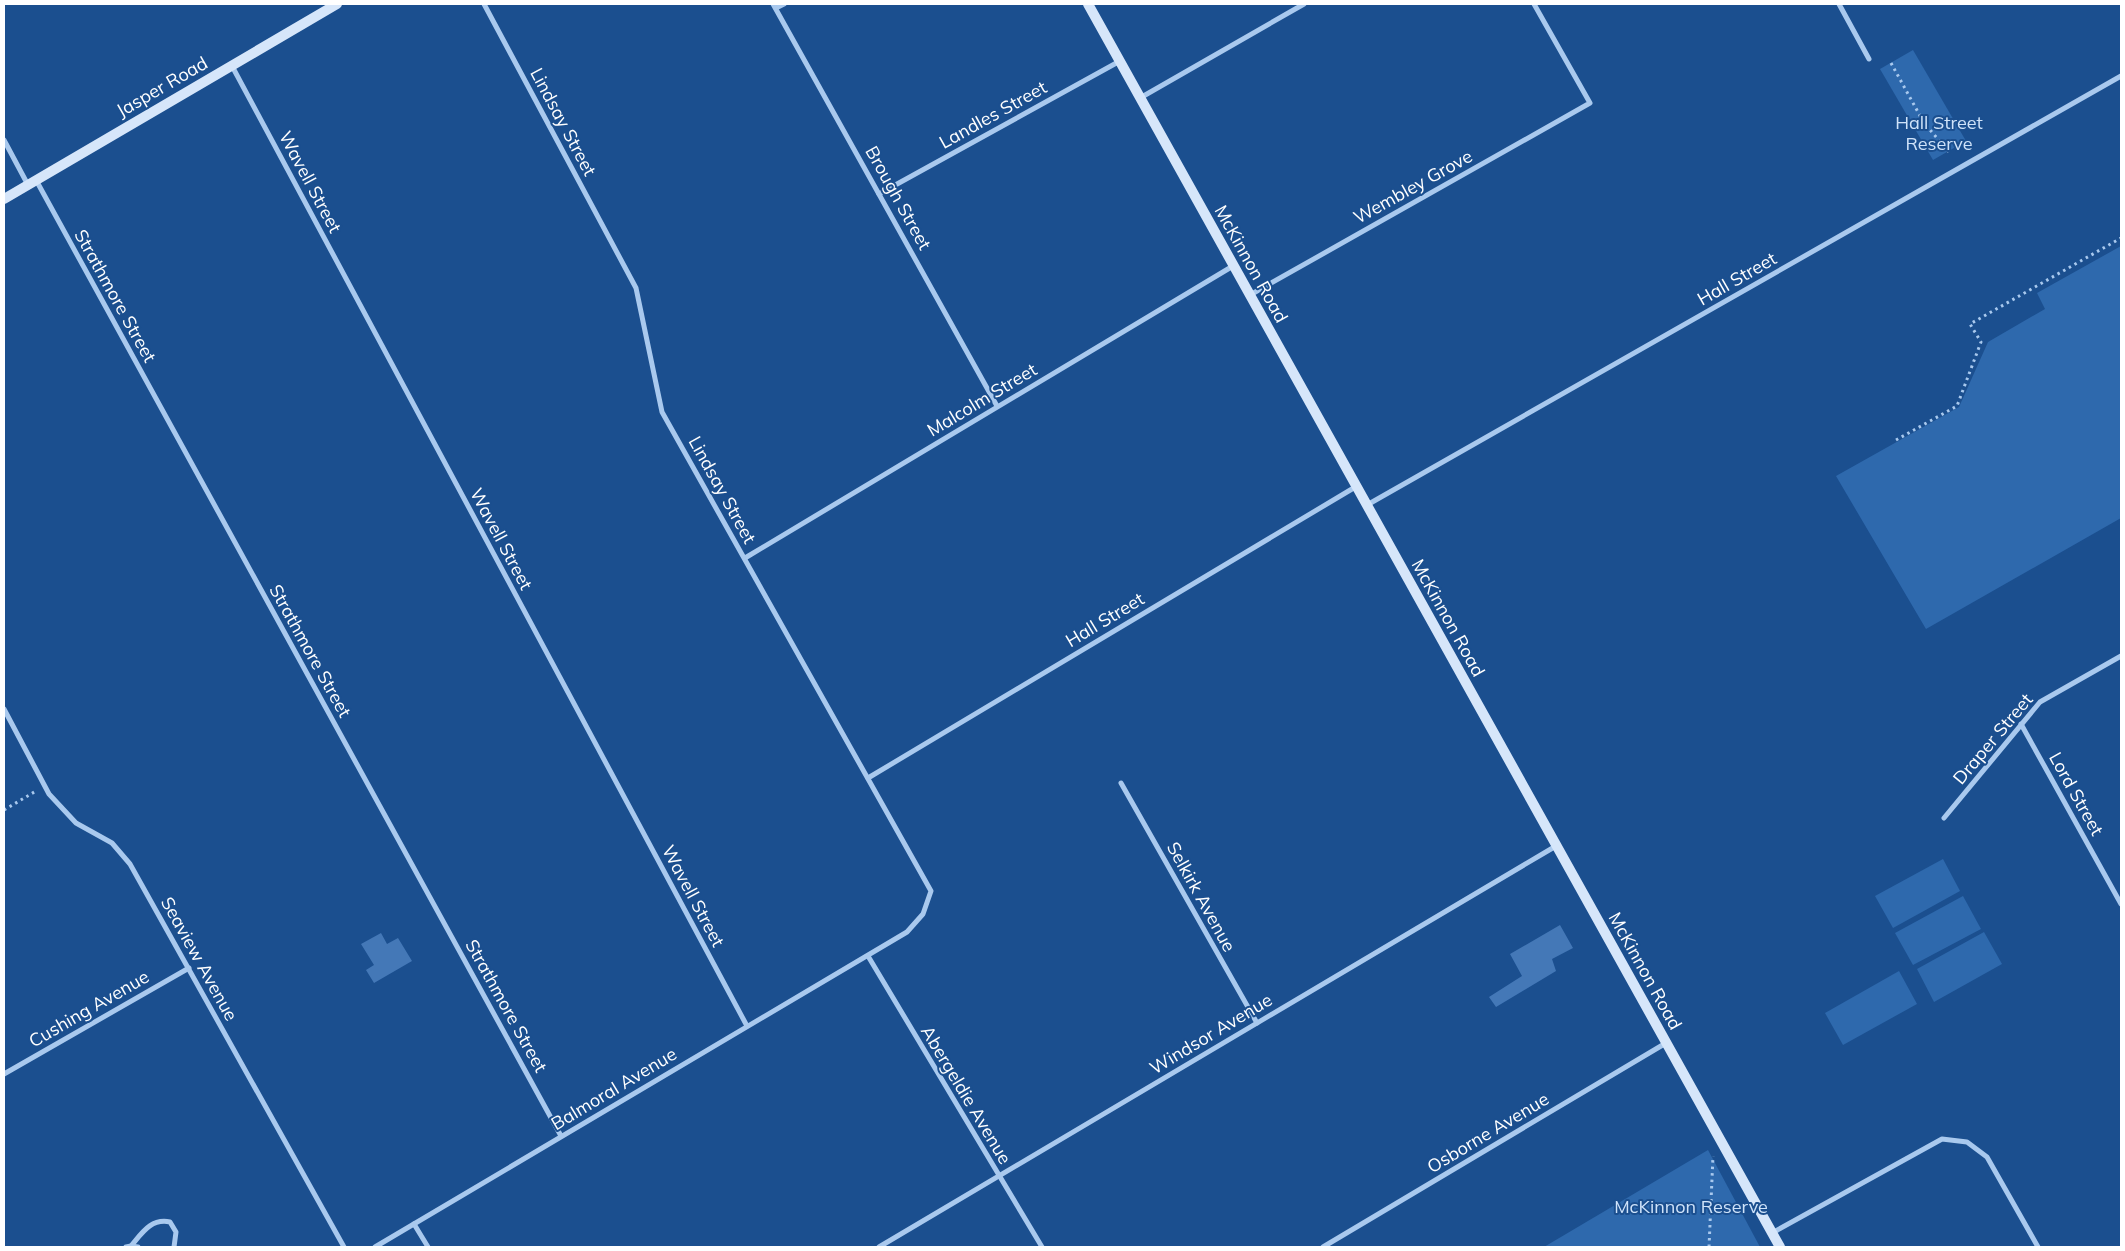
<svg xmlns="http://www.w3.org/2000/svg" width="2125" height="1251" font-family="Mulish,sans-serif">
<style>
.green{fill:#2e69ad}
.building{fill:#4478b7}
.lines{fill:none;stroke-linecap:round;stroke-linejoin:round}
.path{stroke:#a9c9ee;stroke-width:3;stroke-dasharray:2.5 4;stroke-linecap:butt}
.street{stroke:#a9c9ee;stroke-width:5}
.secondary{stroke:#d6e6fa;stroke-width:10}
.labels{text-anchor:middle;stroke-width:4;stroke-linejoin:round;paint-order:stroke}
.street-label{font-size:18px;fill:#fff;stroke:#1b4f8f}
.park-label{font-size:18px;fill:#cfe3fa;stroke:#1b4f8f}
</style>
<rect width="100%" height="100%" fill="#1b4f8f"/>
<!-- green -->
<g class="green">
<polygon points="1913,50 1966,141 1933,160 1880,69"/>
<polygon points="2121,246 2121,518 1926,629 1836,476 1959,407 1988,342 2045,309 2037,293"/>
<polygon points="1943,859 1960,891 1893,928 1875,896"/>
<polygon points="1963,896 1981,929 1913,965 1895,933"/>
<polygon points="1984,932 2002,964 1934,1002 1917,969"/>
<polygon points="1899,971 1917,1004 1843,1045 1825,1013"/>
<polygon points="1708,1150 1760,1247 1544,1247"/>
</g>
<!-- building -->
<g class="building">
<polygon points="1560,925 1573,948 1552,959 1556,971 1496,1007 1489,997 1522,976 1510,954"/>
<polygon points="381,933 387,944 398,938 412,961 374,983 366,970 374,965 361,944"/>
</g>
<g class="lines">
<!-- path -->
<g class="path">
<polyline points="1891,63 1924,123 1950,153"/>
<polyline points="1896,440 1957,406 1981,342 1970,324 2121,238"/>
<polyline points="4,810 36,791"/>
<polyline points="1709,1247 1713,1156"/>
</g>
<!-- street -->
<g class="street">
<polyline points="773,4 997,406"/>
<polyline points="1839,4 1869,59"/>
<polyline points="776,8 784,4"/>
<polyline points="232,66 747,1026"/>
<polyline points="1140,98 1304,4"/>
<polyline points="4,140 28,185"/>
<polyline points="36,180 561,1136"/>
<polyline points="879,194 1120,61"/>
<polyline points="1250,295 1590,103 1534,4"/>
<polyline points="1367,505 2121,76"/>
<polyline points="745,558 1233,266"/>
<polyline points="4,709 49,794 76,823 112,843 130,864 344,1247"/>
<polyline points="2021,724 2121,904"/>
<polyline points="868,778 1357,486"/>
<polyline points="1121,783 1257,1023"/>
<polyline points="1944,818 2040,702 2121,656"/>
<polyline points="868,956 1042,1247"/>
<polyline points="4,1074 189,968"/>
<polyline points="414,1224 428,1247"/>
<polyline points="1772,1233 1942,1139 1967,1142 1987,1157 2038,1247"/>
<path d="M131,1246C142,1233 151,1218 170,1222L176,1232L174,1247"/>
<polyline points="126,1247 131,1246 138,1247"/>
<polyline points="375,1247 907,932 923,914 931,891 662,412 636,288 484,4"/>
<polyline points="879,1247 1556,846"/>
<polyline points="1323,1247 1666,1043"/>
</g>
<!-- secondary -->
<g class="secondary">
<polyline points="1088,4 1780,1247"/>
<polyline points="4,199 337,4"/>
</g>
</g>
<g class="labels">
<!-- street labels -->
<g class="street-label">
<text transform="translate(162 87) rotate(-30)" y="6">Jasper Road</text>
<text transform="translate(993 115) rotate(-29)" y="6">Landles Street</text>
<text transform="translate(563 122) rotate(62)" y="6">Lindsay Street</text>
<text transform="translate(310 182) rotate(62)" y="6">Wavell Street</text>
<text transform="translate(1413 187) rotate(-29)" y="6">Wembley Grove</text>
<text transform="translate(898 198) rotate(61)" y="6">Brough Street</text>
<text transform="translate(1251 264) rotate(61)" y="6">McKinnon Road</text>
<text transform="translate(1737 279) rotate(-30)" y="6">Hall Street</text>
<text transform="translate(115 296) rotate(61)" y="6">Strathmore Street</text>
<text transform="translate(982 400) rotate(-31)" y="6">Malcolm Street</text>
<text transform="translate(722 490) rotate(61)" y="6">Lindsay Street</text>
<text transform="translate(501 539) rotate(62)" y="6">Wavell Street</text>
<text transform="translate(1448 618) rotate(61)" y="6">McKinnon Road</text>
<text transform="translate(1105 620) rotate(-31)" y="6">Hall Street</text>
<text transform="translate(310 651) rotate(61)" y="6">Strathmore Street</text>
<text transform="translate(1993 739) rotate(-50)" y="6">Draper Street</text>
<text transform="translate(2076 794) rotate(61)" y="6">Lord Street</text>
<text transform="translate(693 896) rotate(62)" y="6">Wavell Street</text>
<text transform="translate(1201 897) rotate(61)" y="6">Selkirk Avenue</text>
<text transform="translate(199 959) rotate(61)" y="6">Seaview Avenue</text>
<text transform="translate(1645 971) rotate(61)" y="6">McKinnon Road</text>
<text transform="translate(506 1006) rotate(61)" y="6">Strathmore Street</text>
<text transform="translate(89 1009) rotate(-30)" y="6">Cushing Avenue</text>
<text transform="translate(1211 1034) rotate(-31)" y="6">Windsor Avenue</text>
<text transform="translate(614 1089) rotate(-31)" y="6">Balmoral Avenue</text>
<text transform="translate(966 1095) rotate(59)" y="6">Abergeldie Avenue</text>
<text transform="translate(1488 1133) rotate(-31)" y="6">Osborne Avenue</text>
</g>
<!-- park labels -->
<g class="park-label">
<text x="1939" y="129">Hall Street<tspan x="1939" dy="21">Reserve</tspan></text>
<text x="1691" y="1213">McKinnon Reserve</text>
</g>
</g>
<!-- border -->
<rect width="2125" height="1251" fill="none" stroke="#ffffff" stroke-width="10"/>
</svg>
